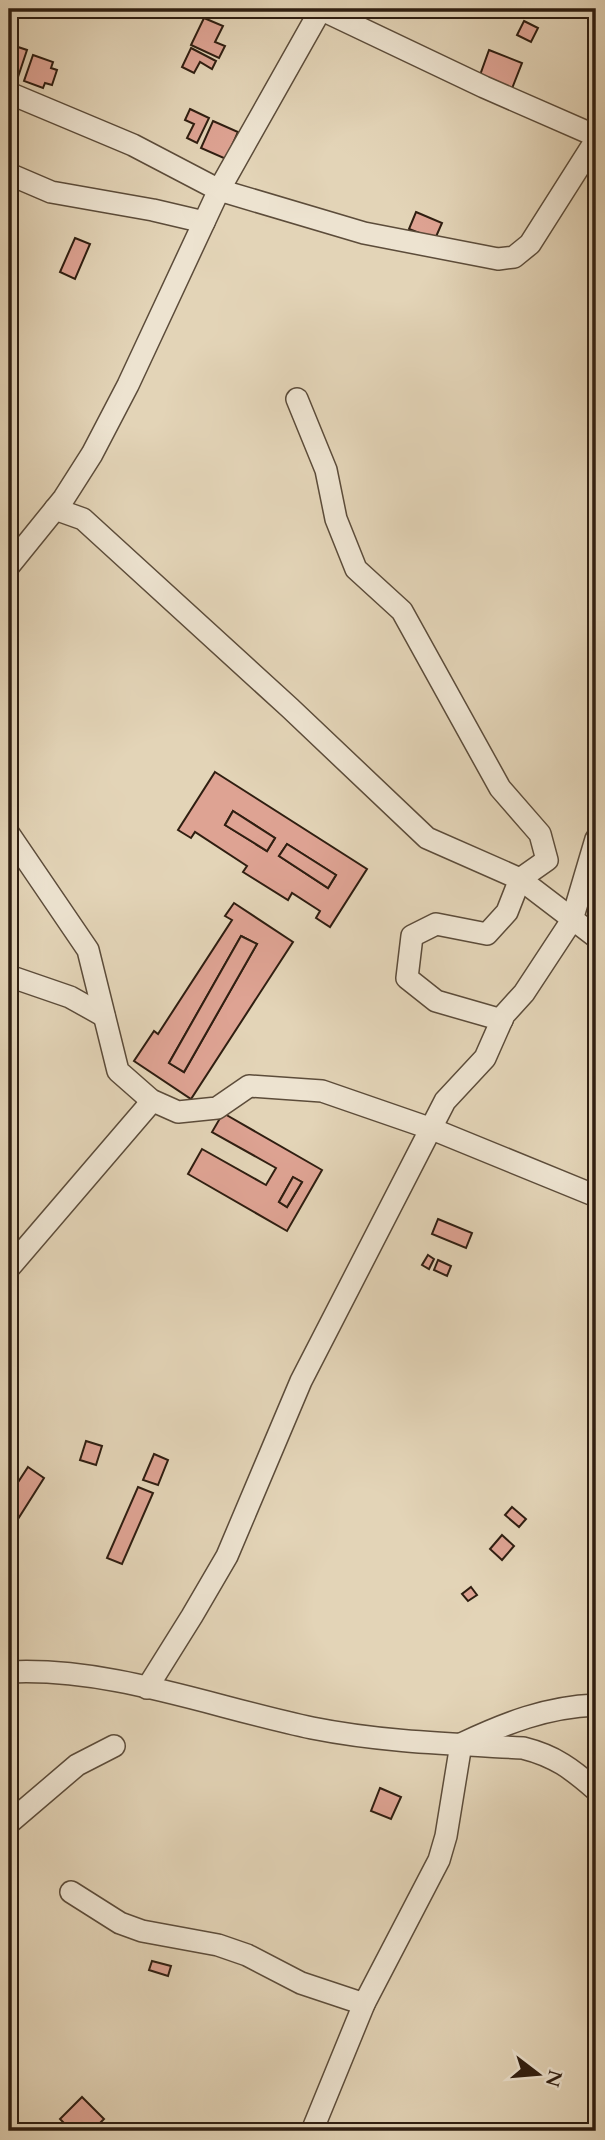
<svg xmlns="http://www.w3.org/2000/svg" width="605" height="2140" font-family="Cardo,serif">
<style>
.building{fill:#dea393;stroke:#2f1e11;stroke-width:2;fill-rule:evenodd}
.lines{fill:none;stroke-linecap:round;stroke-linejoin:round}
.minor-casing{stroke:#5c4c3a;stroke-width:24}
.minor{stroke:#ede3d0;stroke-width:21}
</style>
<rect width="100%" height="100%" fill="#e3d4b7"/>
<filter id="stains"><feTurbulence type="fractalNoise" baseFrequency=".00286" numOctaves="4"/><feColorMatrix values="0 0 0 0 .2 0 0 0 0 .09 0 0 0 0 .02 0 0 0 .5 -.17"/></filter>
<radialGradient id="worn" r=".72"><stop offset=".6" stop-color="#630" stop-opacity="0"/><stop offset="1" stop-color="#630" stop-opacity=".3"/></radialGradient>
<!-- building -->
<g class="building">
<polygon points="204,18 223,26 215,42 225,46 219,58 191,45"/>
<polygon points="524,21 538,28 531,42 517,35"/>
<polygon points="15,46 27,50 18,77 9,74 9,64"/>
<polygon points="191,48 216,61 212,69 200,62 194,73 182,67"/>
<polygon points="489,50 522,63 511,91 479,78"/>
<polygon points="33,55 53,62 51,68 57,70 52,85 45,83 43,88 24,81"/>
<polygon points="190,109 209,118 197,143 187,138 194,124 185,120"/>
<polygon points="213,121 238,132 226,159 201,148"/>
<polygon points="416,212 442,223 435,239 409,229"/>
<polygon points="75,238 90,244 75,279 60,272"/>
<path d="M215,772L367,869L330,927L316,918L320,911L292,893L288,900L243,872L247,866L195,832L191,838L178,830ZM233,811L275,838L267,851L225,825ZM287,844L336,875L328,888L279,856Z"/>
<polygon points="233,811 275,838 267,851 225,825"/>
<polygon points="287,844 336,875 328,888 279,856"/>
<path d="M234,903L293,942L191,1099L134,1061L154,1031L158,1034L232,920L225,916ZM241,936L257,944L184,1072L169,1063Z"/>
<polygon points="241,936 257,944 184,1072 169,1063"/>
<path d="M223,1113L322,1170L287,1231L188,1174L202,1149L266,1185L276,1168L212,1132ZM293,1177L302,1182L287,1207L279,1202Z"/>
<polygon points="293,1177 302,1182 287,1207 279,1202"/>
<polygon points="438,1219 472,1233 466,1248 432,1234"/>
<polygon points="428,1255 434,1259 429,1269 422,1265"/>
<polygon points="438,1260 451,1266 447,1276 434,1270"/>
<polygon points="86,1441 102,1446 96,1465 80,1460"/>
<polygon points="154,1454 168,1460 158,1485 143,1480"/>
<polygon points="28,1467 44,1478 18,1519 9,1512 9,1496"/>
<polygon points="138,1487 153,1493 122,1564 107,1558"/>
<polygon points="512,1507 526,1519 519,1527 505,1515"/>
<polygon points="502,1535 514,1546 502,1560 490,1549"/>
<polygon points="471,1587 477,1595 468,1601 462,1594"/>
<polygon points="380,1788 401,1797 391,1819 371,1811"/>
<polygon points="152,1961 171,1966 168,1976 149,1970"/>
<polygon points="82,2097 104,2119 92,2131 67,2131 62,2126 65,2124 60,2119"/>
</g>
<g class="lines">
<defs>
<g id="minor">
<polyline points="320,9 484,87 596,136"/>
<polyline points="9,93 133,145 219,190 364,233 498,259 514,257 530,244 596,140"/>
<polyline points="9,174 51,192 153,210 204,222"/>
<polyline points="297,399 326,470 336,519 356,569 402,611 500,788 540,834 547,860 520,879 507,912 487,934 436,924 412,936 407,978 436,1001 502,1020"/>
<polyline points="55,509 83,519 290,708 427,838 520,879 596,937"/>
<polyline points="9,566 64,498 92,454 128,385 219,190 321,9"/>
<polyline points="9,834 88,950 118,1071 151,1100 178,1112 217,1108 249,1086 322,1091 432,1129 596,1196"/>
<polyline points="9,976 70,997 104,1016"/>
<polyline points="9,1268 147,1107 151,1100"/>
<path d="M9,1672C111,1667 212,1707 312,1728C382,1742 452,1744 523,1748C555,1756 572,1769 596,1790"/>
<polyline points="147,1688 192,1616 227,1556 301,1381 445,1101 485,1058 504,1015 524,993 572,920 596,839"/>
<polyline points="9,1823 77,1765 114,1746"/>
<polyline points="71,1892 120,1923 142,1931 218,1945 247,1955 301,1983 364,2004"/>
<path d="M312,2131L364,2004L439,1860L446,1836L461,1744C506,1723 546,1707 596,1705"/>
</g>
</defs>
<!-- minor casing -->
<use href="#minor" class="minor-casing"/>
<!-- minor -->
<use href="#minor" class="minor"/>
</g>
<!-- margin -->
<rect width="605" height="2140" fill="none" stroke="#e3d4b7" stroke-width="35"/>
<rect x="10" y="10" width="584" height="2119" fill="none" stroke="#2f1e11" stroke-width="3.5"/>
<rect x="18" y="18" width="570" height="2105" fill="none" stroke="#2f1e11" stroke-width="2"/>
<!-- north arrow -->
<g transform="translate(538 2074) rotate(106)" stroke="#ede3d0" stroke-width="5" paint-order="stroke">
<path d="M0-5L12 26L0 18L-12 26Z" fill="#2f1e11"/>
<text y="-10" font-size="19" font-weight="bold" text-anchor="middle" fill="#2f1e11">N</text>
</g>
<rect width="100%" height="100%" filter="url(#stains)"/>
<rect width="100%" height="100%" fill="url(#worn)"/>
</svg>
